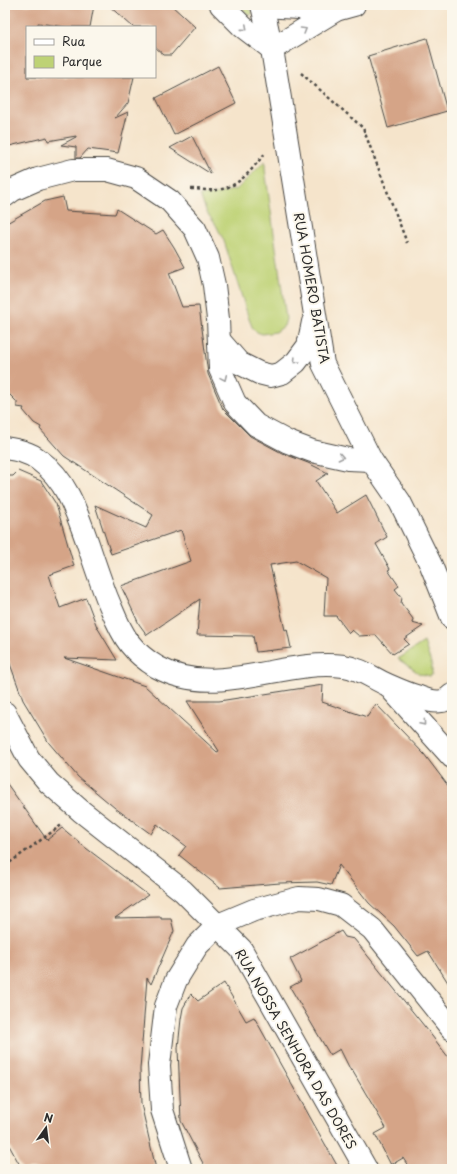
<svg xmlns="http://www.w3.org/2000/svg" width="457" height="1174" font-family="'Playpen Sans',sans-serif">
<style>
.green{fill:#bed275;stroke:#747e50}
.building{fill:#d5a487}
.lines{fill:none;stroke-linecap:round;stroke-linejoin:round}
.street-casing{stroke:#494743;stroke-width:24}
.secondary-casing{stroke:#494743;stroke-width:24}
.path{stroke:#494743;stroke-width:2.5;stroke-dasharray:3 3;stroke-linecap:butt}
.street{stroke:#fff;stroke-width:22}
.secondary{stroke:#fff;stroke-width:22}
.oneway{stroke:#a0a0a0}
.labels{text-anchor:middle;stroke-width:4;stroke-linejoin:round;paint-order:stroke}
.street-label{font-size:13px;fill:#2b2b2b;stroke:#fbf7ec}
</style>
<rect width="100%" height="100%" fill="#fbf7ec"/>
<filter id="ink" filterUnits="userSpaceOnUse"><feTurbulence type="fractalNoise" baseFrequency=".025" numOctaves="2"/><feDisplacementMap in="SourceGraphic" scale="8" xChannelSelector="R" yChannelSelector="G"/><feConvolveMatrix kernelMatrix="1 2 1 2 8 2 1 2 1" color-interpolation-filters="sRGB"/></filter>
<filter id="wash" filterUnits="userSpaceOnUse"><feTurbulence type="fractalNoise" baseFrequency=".012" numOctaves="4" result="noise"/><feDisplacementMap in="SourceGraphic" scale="16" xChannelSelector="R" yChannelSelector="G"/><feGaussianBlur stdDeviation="0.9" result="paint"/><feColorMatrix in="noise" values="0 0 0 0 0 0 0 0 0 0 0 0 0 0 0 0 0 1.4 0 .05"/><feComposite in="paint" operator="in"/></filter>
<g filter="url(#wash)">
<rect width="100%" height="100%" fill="#f5e4cb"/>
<!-- green -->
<g class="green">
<polygon points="240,5 246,5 253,13 249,16"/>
<polygon points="265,161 265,169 286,319 284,326 276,332 262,334 257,332 253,329 249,319 224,241 216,225 207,213 200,195 212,195 237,189"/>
<polygon points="424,642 432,666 432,675 430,676 420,674 398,659"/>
</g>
<g id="blocks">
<!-- building -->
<g class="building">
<polygon points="5,5 94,5 90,27 66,27 38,23 38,27 27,27 27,77 134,77 128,103 115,118 128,112 118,153 88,149 80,158 76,158 76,147 61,145 76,137 76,136 48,141 47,137 5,147"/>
<polygon points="108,5 171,5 195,27 171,55 164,55 155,47 155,27 133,27"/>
<polygon points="427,38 447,111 388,128 368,56"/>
<polygon points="218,66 236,103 174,135 156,98"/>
<polygon points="192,136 211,174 170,148"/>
<polygon points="63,197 66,211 115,214 117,209 156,234 163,230 174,247 185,267 169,273 182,307 199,306 208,374 223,409 250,436 282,453 308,463 328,473 316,481 337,513 366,495 387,537 376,544 390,569 388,570 399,586 395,589 402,598 401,603 413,619 412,623 423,626 404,639 409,644 393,654 376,635 359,636 352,630 349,633 336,616 324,616 326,578 296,561 270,565 285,630 287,629 291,648 256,652 253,636 197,635 200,599 147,635 139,624 121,586 191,561 181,530 111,554 95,505 146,528 153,515 64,456 40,429 41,427 34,423 23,410 24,408 17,407 17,402 5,390 5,224 45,201"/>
<polygon points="18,471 41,481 56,504 74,566 49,575 60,608 86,598 97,627 117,660 64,658 145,686 217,752 219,751 187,701 219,701 323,685 322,702 367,717 376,704 424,754 452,791 452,989 428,951 418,956 394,926 369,903 339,865 331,885 317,882 280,883 220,888 179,855 186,846 157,824 151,834 115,808 78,777 49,743 23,700 5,650 5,476 13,476"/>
<polygon points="5,781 47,840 62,828 79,842 78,842 148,895 115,918 161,917 161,919 171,919 174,931 151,984 147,978 140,1069 141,1104 156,1169 22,1169 5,1138"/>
<polygon points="341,931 345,937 354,939 359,945 425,1027 452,1062 452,1169 410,1169 403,1158 391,1165 375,1134 386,1128 352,1070 351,1071 340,1049 330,1055 290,987 301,981 290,959"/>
<polygon points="224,983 246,1021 254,1017 339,1169 206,1169 181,1121 178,1048 181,1019 183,1008 191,994 198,1001"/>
</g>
</g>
</g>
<g filter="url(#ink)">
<use href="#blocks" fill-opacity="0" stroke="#494743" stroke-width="1"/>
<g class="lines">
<defs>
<g id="street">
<polyline points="262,6 336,10"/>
<polyline points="272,49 336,10 354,5"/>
<path d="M5,448C17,450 29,452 39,460C67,480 77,513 88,544C94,562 100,580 107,598C114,614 119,630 130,644C137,653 147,661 157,667C216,700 282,658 344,666C362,669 372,678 388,685C397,689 406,693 416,696C425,699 432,703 442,701C446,701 449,697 452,695"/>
<polyline points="392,690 452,757"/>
<polyline points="181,1169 162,1110 159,1065 166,1006 176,980 197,946 218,925"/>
</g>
<g id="secondary">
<polyline points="221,5 243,27 272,49"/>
<polyline points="262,5 272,49 323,364 371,460 400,502 431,565 452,618"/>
<polyline points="5,196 13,190 38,179 73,170 107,170 136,178 170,201 195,229 208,258 214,285 218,319 220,369 235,403 256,425 288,442 312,451 348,459 371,460"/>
<polyline points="219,340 239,363 259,373 271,376 282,373 296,362 308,346 313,322"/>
<polyline points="5,713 29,759 49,783 81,811 183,891 241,949 366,1169"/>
<polyline points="218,925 254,910 299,898 319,899 341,905 372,929 452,1029"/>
</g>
</defs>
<!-- street casing -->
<use href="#street" class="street-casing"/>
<!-- secondary casing -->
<use href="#secondary" class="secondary-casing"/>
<!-- path -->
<g class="path">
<polyline points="301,73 363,128 407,243"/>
<path d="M191,189C200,189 209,191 217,190C240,187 252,169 266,152"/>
<polyline points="5,866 63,824"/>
</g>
<!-- street -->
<use href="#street" class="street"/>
<!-- secondary -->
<use href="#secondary" class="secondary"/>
</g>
<!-- one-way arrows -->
<defs><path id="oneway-chevron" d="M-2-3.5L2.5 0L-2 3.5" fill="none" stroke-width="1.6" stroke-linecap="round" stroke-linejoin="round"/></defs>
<g class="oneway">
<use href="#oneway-chevron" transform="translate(245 28) rotate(41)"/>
<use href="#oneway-chevron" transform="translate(304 30) rotate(-31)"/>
<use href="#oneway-chevron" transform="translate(296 361) rotate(134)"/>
<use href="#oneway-chevron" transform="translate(224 378) rotate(66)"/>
<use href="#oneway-chevron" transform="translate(341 457) rotate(12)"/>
<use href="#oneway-chevron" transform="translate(423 723) rotate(49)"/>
</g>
</g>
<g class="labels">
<!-- street labels -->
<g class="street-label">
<text transform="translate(312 288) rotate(80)" y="5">RUA HOMERO BATISTA</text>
<text transform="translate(296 1049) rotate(60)" y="5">RUA NOSSA SENHORA DAS DORES</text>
</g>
</g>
<!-- margin -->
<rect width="457" height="1174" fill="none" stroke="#fbf7ec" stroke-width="20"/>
<!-- legend -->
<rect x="26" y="26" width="130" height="52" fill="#fbf7ec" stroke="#a8a59f"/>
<rect x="34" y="39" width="20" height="6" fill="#ffffff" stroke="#a8a59f"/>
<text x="62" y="46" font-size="12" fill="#2b2b2b">Rua</text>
<rect x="34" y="56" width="20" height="12" fill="#bed275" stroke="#a8a59f"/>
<text x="62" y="66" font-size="12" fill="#2b2b2b">Parque</text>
<!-- north arrow -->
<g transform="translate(46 1128) rotate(14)" stroke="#fbf7ec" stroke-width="3" paint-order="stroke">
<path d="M0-3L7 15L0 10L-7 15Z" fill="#2b2b2b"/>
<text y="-6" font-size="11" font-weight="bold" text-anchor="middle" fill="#2b2b2b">N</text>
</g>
</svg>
